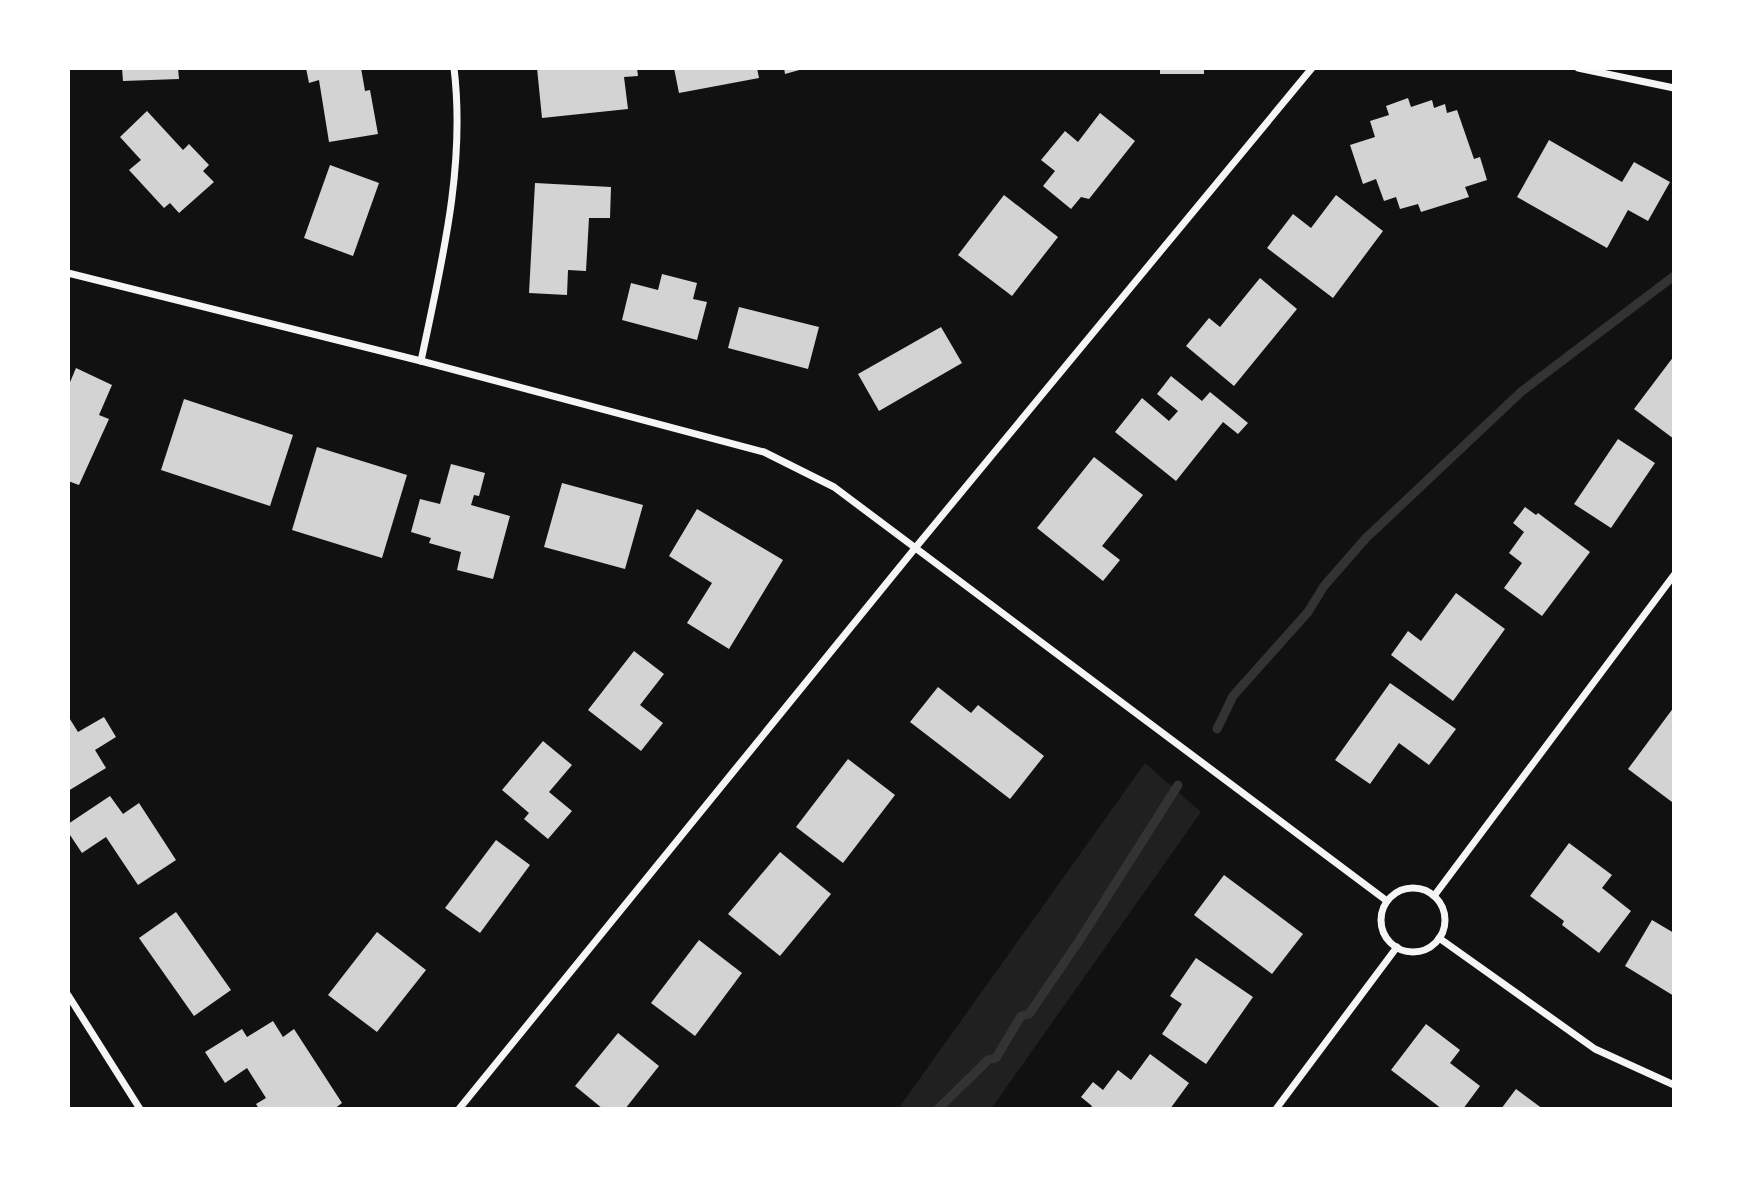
<svg xmlns="http://www.w3.org/2000/svg" width="1742" height="1177" font-family="Helvetica,sans-serif">
<style>
.green{fill:#202020}
.lines{fill:none;stroke-linecap:round;stroke-linejoin:round}
.stream{stroke:#333;stroke-width:9}
.building{fill:#d3d3d3}
.minor{stroke:#f5f5f5;stroke-width:7}
</style>
<rect width="100%" height="100%" fill="#111"/>
<!-- green -->
<polygon class="green" points="1145,763 1201,812 991,1109 898,1109"/>
<g class="lines">
<!-- stream -->
<g class="stream">
<polyline points="1217,729 1233,696 1308,612 1324,586 1366,538 1521,392 1674,276"/>
<polyline points="938,1109 988,1060 996,1058 1021,1016 1029,1014 1079,941 1178,785"/>
</g>
</g>
<!-- building -->
<g class="building">
<polygon points="122,68 178,68 179,79 123,81"/>
<polygon points="306,68 361,68 365,91 370,90 378,134 329,142 319,80 309,83"/>
<polygon points="537,68 637,68 638,76 624,77 628,109 542,118"/>
<polygon points="674,68 757,68 759,78 679,93"/>
<polygon points="784,68 803,68 803,69 785,74"/>
<rect x="1160" y="68" width="44" height="6"/>
<polygon points="1408,98 1411,107 1432,100 1434,108 1445,104 1447,113 1457,110 1474,159 1480,157 1487,180 1465,187 1469,197 1421,212 1418,204 1400,209 1396,197 1384,201 1376,179 1363,184 1350,145 1375,137 1370,121 1389,115 1386,106"/>
<polygon points="147,111 183,150 189,144 209,165 203,171 214,182 179,213 170,203 164,208 129,170 141,160 120,137"/>
<polygon points="1100,113 1135,141 1089,199 1081,197 1071,209 1043,186 1055,171 1041,160 1065,131 1078,142"/>
<polygon points="1549,140 1622,182 1634,162 1670,182 1648,221 1628,210 1607,248 1517,197"/>
<polygon points="330,165 379,183 353,256 304,238"/>
<polygon points="535,183 611,187 610,218 589,218 586,271 568,270 567,295 529,293"/>
<polygon points="1004,195 1058,237 1012,296 958,255"/>
<polygon points="1336,195 1383,231 1333,298 1267,248 1293,214 1311,228"/>
<polygon points="662,274 697,283 693,299 707,302 697,340 622,320 631,283 658,290"/>
<polygon points="1260,278 1297,309 1234,386 1186,346 1209,318 1220,327"/>
<polygon points="739,307 819,327 808,369 728,348"/>
<polygon points="941,327 962,363 879,411 858,374"/>
<polygon points="1674,356 1674,439 1634,409"/>
<polygon points="76,368 112,385 99,415 109,419 79,485 68,481 68,387"/>
<polygon points="1171,376 1202,401 1210,392 1248,423 1238,434 1223,422 1176,481 1115,432 1142,398 1169,421 1178,411 1157,394"/>
<polygon points="184,399 293,435 270,506 161,470"/>
<polygon points="1618,439 1655,463 1611,528 1574,504"/>
<polygon points="317,447 407,475 382,558 292,530"/>
<polygon points="1094,457 1143,495 1102,546 1120,560 1103,581 1037,528"/>
<polygon points="451,464 485,473 479,496 474,495 471,505 510,516 493,579 457,570 461,552 429,543 431,538 411,532 420,499 440,504"/>
<polygon points="562,483 643,505 625,569 544,547"/>
<polygon points="1525,507 1536,515 1538,513 1590,552 1542,616 1504,588 1522,563 1509,553 1524,532 1513,523"/>
<polygon points="697,509 783,560 729,649 687,623 712,583 669,556"/>
<polygon points="1456,593 1505,629 1453,701 1391,655 1408,631 1421,641"/>
<polygon points="634,651 664,674 640,705 663,723 641,751 588,710"/>
<polygon points="1390,683 1456,729 1429,765 1399,743 1370,784 1335,760"/>
<polygon points="938,687 971,713 978,705 1044,756 1010,799 910,722"/>
<polygon points="1674,707 1674,799 1672,802 1628,769"/>
<polygon points="68,716 78,732 104,717 116,737 95,750 106,768 68,791"/>
<polygon points="543,741 572,765 549,792 572,811 548,839 524,819 529,813 502,790"/>
<polygon points="848,759 895,795 843,863 796,827"/>
<polygon points="110,796 123,814 139,803 176,860 138,885 106,837 82,853 68,832 68,824"/>
<polygon points="496,840 530,865 480,933 445,908"/>
<polygon points="1569,843 1612,875 1602,888 1631,911 1599,953 1562,925 1564,921 1530,896"/>
<polygon points="780,852 831,894 780,956 728,914"/>
<polygon points="1224,875 1303,934 1272,974 1194,915"/>
<polygon points="176,912 231,990 194,1016 139,938"/>
<polygon points="1652,920 1674,933 1674,996 1625,966"/>
<polygon points="377,932 426,970 377,1032 328,995"/>
<polygon points="699,940 742,973 695,1036 651,1003"/>
<polygon points="1196,958 1253,997 1206,1064 1162,1034 1182,1004 1170,996"/>
<polygon points="273,1021 283,1037 294,1029 342,1103 334,1109 259,1109 256,1104 266,1098 247,1068 225,1083 205,1052 242,1029 247,1037"/>
<polygon points="1426,1024 1460,1050 1450,1063 1480,1086 1463,1109 1442,1109 1391,1070"/>
<polygon points="618,1033 659,1066 625,1109 603,1109 575,1086"/>
<polygon points="1150,1054 1189,1083 1170,1109 1090,1109 1092,1106 1081,1097 1093,1082 1103,1090 1118,1070 1131,1080"/>
<polygon points="1516,1089 1543,1109 1501,1109"/>
</g>
<g class="lines">
<!-- minor -->
<g class="minor">
<polyline points="1578,68 1674,88"/>
<polyline points="68,273 421,361 764,452 834,487 1387,901"/>
<path d="M421,361C441,265 466,167 454,68"/>
<circle cx="1413" cy="920" r="32"/>
<polyline points="1434,896 1674,575"/>
<polyline points="1439,938 1595,1049 1674,1085"/>
<polyline points="68,995 140,1109"/>
<polyline points="459,1109 916,547 1312,68"/>
<polyline points="1276,1109 1397,947"/>
</g>
</g>
<!-- border -->
<rect width="1742" height="1177" fill="none" stroke="#ffffff" stroke-width="140"/>
</svg>
